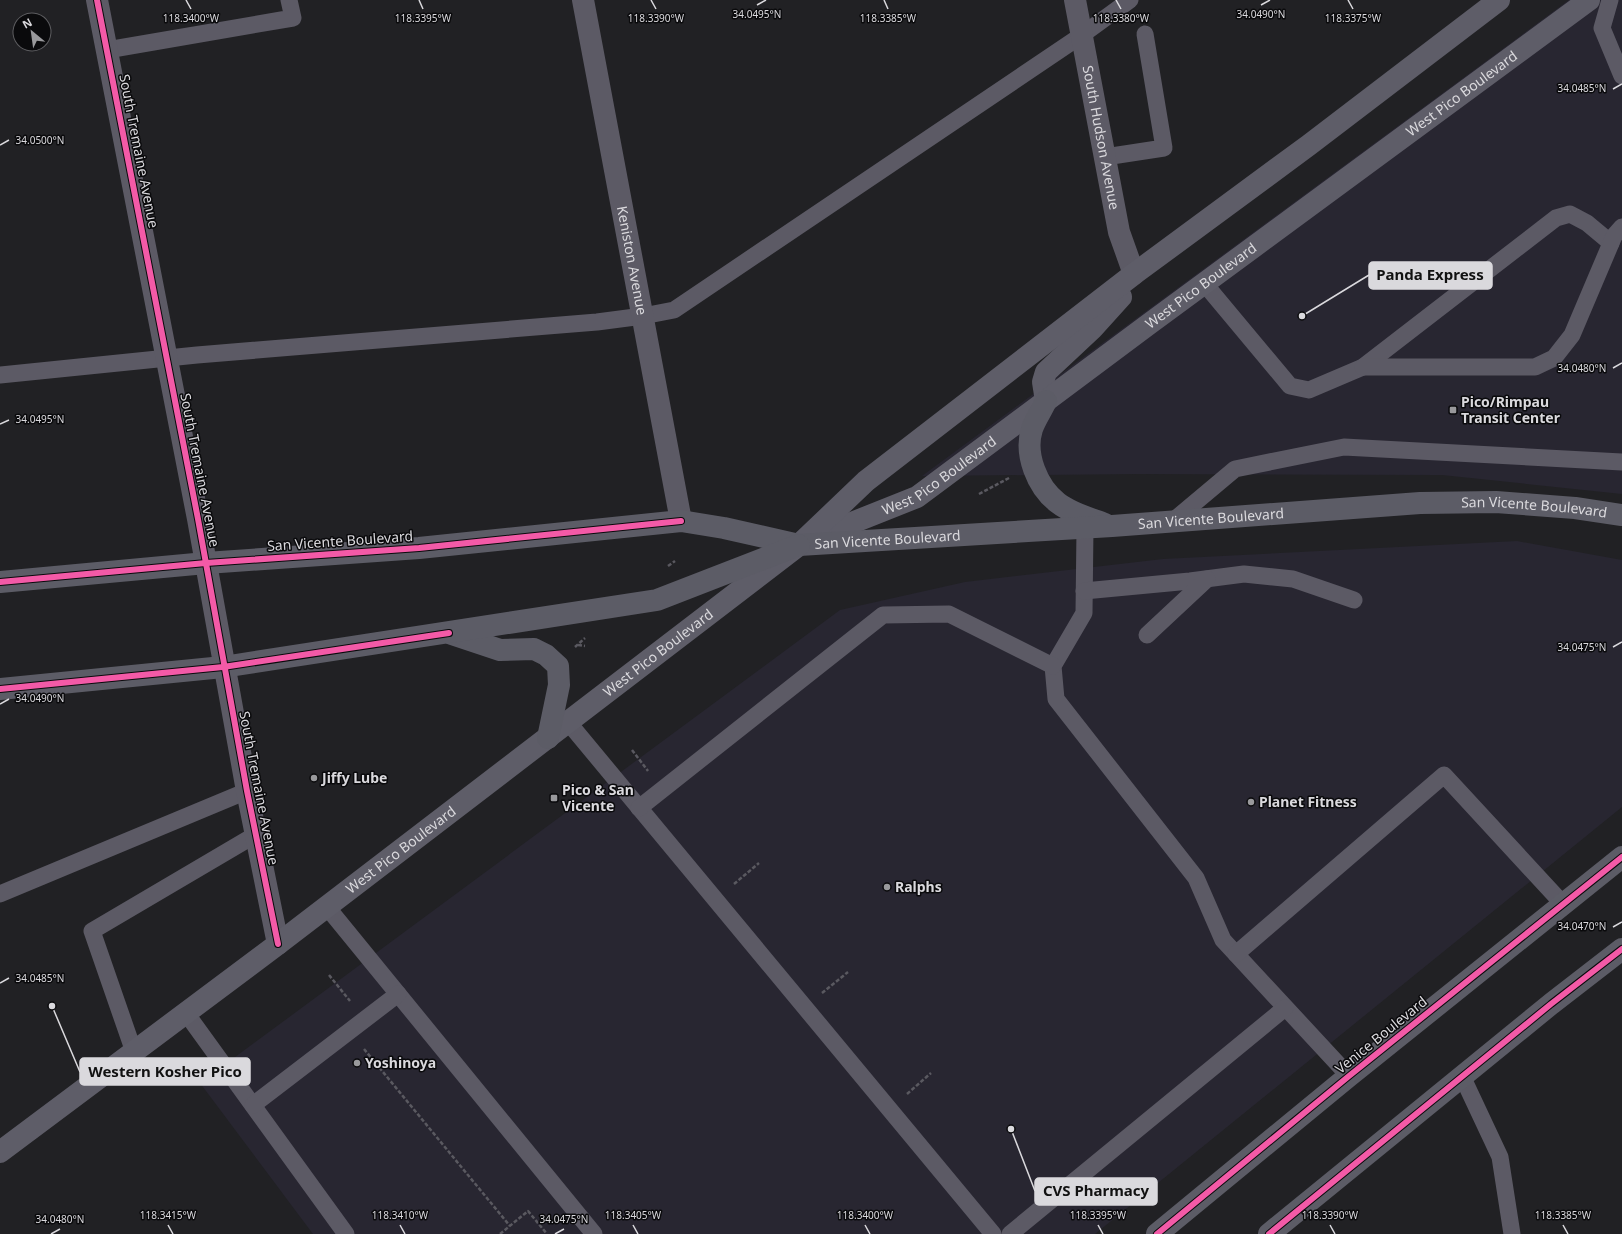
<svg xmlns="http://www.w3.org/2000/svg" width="1622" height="1234" font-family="'Noto Sans',sans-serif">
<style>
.built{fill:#282631}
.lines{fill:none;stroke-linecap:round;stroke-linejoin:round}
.path{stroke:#5a5960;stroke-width:2.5;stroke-dasharray:4 2;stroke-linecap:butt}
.lane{stroke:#5c5a65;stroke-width:17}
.street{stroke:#5c5a65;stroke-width:22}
.secondary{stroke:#5e5d68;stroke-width:22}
.primary{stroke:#5c5c66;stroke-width:22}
.cycleway-casing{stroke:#0a0a0c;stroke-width:8}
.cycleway{stroke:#f35aa7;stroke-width:6}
.ticks{fill:none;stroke:#dad9dd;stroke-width:1.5}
.poi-dot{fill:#99999c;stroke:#0a0a0c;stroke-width:1.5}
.labels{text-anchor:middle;stroke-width:3;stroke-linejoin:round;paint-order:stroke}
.street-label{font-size:14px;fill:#dad9dd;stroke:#0a0a0c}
.poi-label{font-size:14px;font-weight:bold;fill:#dad9dd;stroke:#0a0a0c;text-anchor:start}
.ticks-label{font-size:10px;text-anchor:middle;fill:#dad9dd;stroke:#0a0a0c;stroke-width:3;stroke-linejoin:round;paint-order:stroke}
.leader{fill:none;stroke:#dad9dd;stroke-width:1.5}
.callout-dot{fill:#dad9dd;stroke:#0a0a0c;stroke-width:1.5}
.callout{fill:#dad9dd;stroke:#dad9dd;stroke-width:1.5}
.callout-label{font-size:15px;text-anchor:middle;font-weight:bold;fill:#111}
</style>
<rect width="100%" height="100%" fill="#212124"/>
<!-- built -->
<g class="built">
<polygon points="1569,0 1622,0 1622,494 1442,475 1139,474 922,476"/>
<polygon points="1517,541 1622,560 1622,807 1095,1234 313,1234 200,1083 840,610 965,582 1163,559"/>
</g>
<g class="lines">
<!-- path -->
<g class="path">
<polyline points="979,494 1009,478"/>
<polyline points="668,566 675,561"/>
<polyline points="578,645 585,646"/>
<polyline points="575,647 585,638"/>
<polyline points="632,750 648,771"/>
<polyline points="734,884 759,863"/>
<polyline points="329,975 350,1001"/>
<polyline points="822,993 848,972"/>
<polyline points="364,1049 510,1226"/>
<polyline points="907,1094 931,1073"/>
<polyline points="500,1234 528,1211 547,1234"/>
</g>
<!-- lane -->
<g class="lane">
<polyline points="1610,0 1602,28 1622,76"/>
<polyline points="107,50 293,18 289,0"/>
<polyline points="1105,157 1164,148 1145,34"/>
<polyline points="1204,283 1290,386 1309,390 1363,367 1556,218 1570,214 1587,223 1611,243"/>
<polyline points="1363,367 1535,367 1554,358 1572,335 1614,236 1622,227"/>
<polyline points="0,375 197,355 597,322 643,316 674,310 1082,35 1130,0"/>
<polyline points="1173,521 1235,469 1344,447 1622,462"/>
<polyline points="1085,528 1084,613 1053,666 1056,699 1196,878 1223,940 1349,1076"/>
<polyline points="1084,591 1190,581 1244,574 1293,579 1354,600"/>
<polyline points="1147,635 1207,579"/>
<polyline points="568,722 993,1234"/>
<polyline points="639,808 883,615 949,614 1053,666"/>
<polyline points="0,894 247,791"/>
<polyline points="327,907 594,1234"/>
<polyline points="1236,954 1444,775 1563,904"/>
<polyline points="186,1013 346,1234"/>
<polyline points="134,1052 92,931 255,835"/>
<polyline points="1462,1076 1500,1157 1512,1234"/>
<polyline points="253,1105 398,994"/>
<polyline points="1010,1234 1285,1008"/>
</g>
<!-- street -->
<g class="street">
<polyline points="97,0 198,519 247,791 278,944"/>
<path id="s1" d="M583,0L681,521"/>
<path id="s2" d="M1075,0L1119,232L1134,274"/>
</g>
<!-- secondary -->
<g class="secondary">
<polyline points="1046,401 1043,382 1046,372 1093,328 1121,297"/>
<path id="s3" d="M809,540L917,497L1149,324L1589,0"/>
<path id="s4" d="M0,1152L278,944L799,545L866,481L1134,274L1309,145L1499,0"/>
</g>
<!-- primary -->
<g class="primary">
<path d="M1046,401C1042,410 1035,420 1032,429C1024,454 1037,487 1058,503C1071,513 1089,518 1105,524"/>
<path id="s5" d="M0,582L206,563L419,548L681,521L724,528L799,545L1112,526L1420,503L1496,502L1575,508L1622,515"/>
<polyline points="452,634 500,650 534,649 546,655 558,666 559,685 548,738"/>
<polyline points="0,689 223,667 657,600 799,545"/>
<polyline points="1157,1234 1349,1076 1622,857"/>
<polyline points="1269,1234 1551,1004 1622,949"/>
</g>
<defs>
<g id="cycleway">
<polyline points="97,0 198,519 247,791 278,944"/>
<polyline points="0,582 206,563 419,548 681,521"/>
<polyline points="0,689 223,667 449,633"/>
<polyline points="1157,1234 1349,1076 1622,857"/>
<polyline points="1269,1234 1551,1004 1622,949"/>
</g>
</defs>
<!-- cycleway casing -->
<use href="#cycleway" class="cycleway-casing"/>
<!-- cycleway -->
<use href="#cycleway" class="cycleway"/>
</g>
<!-- ticks -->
<path class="ticks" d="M186,0L191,9M419,0L423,9M651,0L656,9M884,0L888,9M1116,0L1121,9M1348,0L1353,9M757,5L766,0M1261,5L1270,0M1613,89L1622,84M0,145L9,140M1613,368L1622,363M0,424L9,420M1613,647L1622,642M0,704L9,699M1613,927L1622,922M0,983L9,978M168,1225L173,1234M400,1225L405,1234M633,1225L638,1234M865,1225L870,1234M1098,1225L1103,1234M1330,1225L1335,1234M1563,1225L1568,1234M51,1234L60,1229M555,1234L564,1229"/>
<!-- markers -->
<g class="poi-dot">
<rect x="1449" y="406" width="8" height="8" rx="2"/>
<circle cx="314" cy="778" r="4"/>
<rect x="550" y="794" width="8" height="8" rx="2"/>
<circle cx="1251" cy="802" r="4"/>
<circle cx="887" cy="887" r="4"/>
<circle cx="357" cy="1063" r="4"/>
</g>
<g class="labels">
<!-- street labels -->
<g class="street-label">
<text dy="5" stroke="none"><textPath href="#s3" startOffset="794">West Pico Boulevard</textPath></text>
<text dy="5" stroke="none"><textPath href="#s2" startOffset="140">South Hudson Avenue</textPath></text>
<text transform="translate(139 151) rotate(79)" y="5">South Tremaine Avenue</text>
<text dy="5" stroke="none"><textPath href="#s1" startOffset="265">Keniston Avenue</textPath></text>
<text dy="5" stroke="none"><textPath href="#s3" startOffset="470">West Pico Boulevard</textPath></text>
<text transform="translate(200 470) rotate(79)" y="5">South Tremaine Avenue</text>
<text dy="5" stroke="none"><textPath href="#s3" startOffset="146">West Pico Boulevard</textPath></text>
<text dy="5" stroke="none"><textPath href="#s5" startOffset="1541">San Vicente Boulevard</textPath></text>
<text dy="5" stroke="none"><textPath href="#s5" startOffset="1217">San Vicente Boulevard</textPath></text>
<text dy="5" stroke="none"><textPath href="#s5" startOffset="893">San Vicente Boulevard</textPath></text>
<text transform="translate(340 541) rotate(-4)" y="5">San Vicente Boulevard</text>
<text dy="5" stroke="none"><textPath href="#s4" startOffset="826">West Pico Boulevard</textPath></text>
<text transform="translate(259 788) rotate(79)" y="5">South Tremaine Avenue</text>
<text dy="5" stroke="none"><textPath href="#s4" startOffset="502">West Pico Boulevard</textPath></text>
<text transform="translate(1381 1035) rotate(-39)" y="5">Venice Boulevard</text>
</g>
<!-- poi labels -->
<g class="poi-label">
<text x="1461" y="407">Pico/Rimpau<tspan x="1461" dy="16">Transit Center</tspan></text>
<text x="322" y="783">Jiffy Lube</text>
<text x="562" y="795">Pico &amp; San<tspan x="562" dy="16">Vicente</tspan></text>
<text x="1259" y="807">Planet Fitness</text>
<text x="895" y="892">Ralphs</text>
<text x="365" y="1068">Yoshinoya</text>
</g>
</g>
<g class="ticks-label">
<text x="757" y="18">34.0495°N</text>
<text x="1261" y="18">34.0490°N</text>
<text x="191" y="22">118.3400°W</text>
<text x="423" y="22">118.3395°W</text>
<text x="656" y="22">118.3390°W</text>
<text x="888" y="22">118.3385°W</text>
<text x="1121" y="22">118.3380°W</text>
<text x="1353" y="22">118.3375°W</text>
<text x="1582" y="92">34.0485°N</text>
<text x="40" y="144">34.0500°N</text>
<text x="1582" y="372">34.0480°N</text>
<text x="40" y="423">34.0495°N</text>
<text x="1582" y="651">34.0475°N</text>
<text x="40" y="702">34.0490°N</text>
<text x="1582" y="930">34.0470°N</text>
<text x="40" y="982">34.0485°N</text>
<text x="168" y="1219">118.3415°W</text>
<text x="400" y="1219">118.3410°W</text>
<text x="633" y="1219">118.3405°W</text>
<text x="865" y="1219">118.3400°W</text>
<text x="1098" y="1219">118.3395°W</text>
<text x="1330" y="1219">118.3390°W</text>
<text x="1563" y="1219">118.3385°W</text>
<text x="60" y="1223">34.0480°N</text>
<text x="564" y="1223">34.0475°N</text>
</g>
<!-- callouts -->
<path class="leader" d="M1302 316L1369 275M52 1006L80 1072M1011 1129L1035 1191"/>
<g class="callout-dot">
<circle cx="1302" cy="316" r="4"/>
<circle cx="52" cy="1006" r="4"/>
<circle cx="1011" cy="1129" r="4"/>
</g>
<g class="callout">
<rect x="1369" y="262" width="123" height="27" rx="4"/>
<rect x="80" y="1058" width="170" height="27" rx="4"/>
<rect x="1035" y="1178" width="122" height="27" rx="4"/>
</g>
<g class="callout-label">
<text x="1430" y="280">Panda Express</text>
<text x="165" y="1077">Western Kosher Pico</text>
<text x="1096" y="1196">CVS Pharmacy</text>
</g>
<!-- north arrow -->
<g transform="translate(32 32) rotate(331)"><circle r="19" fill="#0a0a0c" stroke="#5d5d60"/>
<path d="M0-3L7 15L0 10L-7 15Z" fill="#99999c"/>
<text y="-6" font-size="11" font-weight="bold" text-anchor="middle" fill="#dad9dd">N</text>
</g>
</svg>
